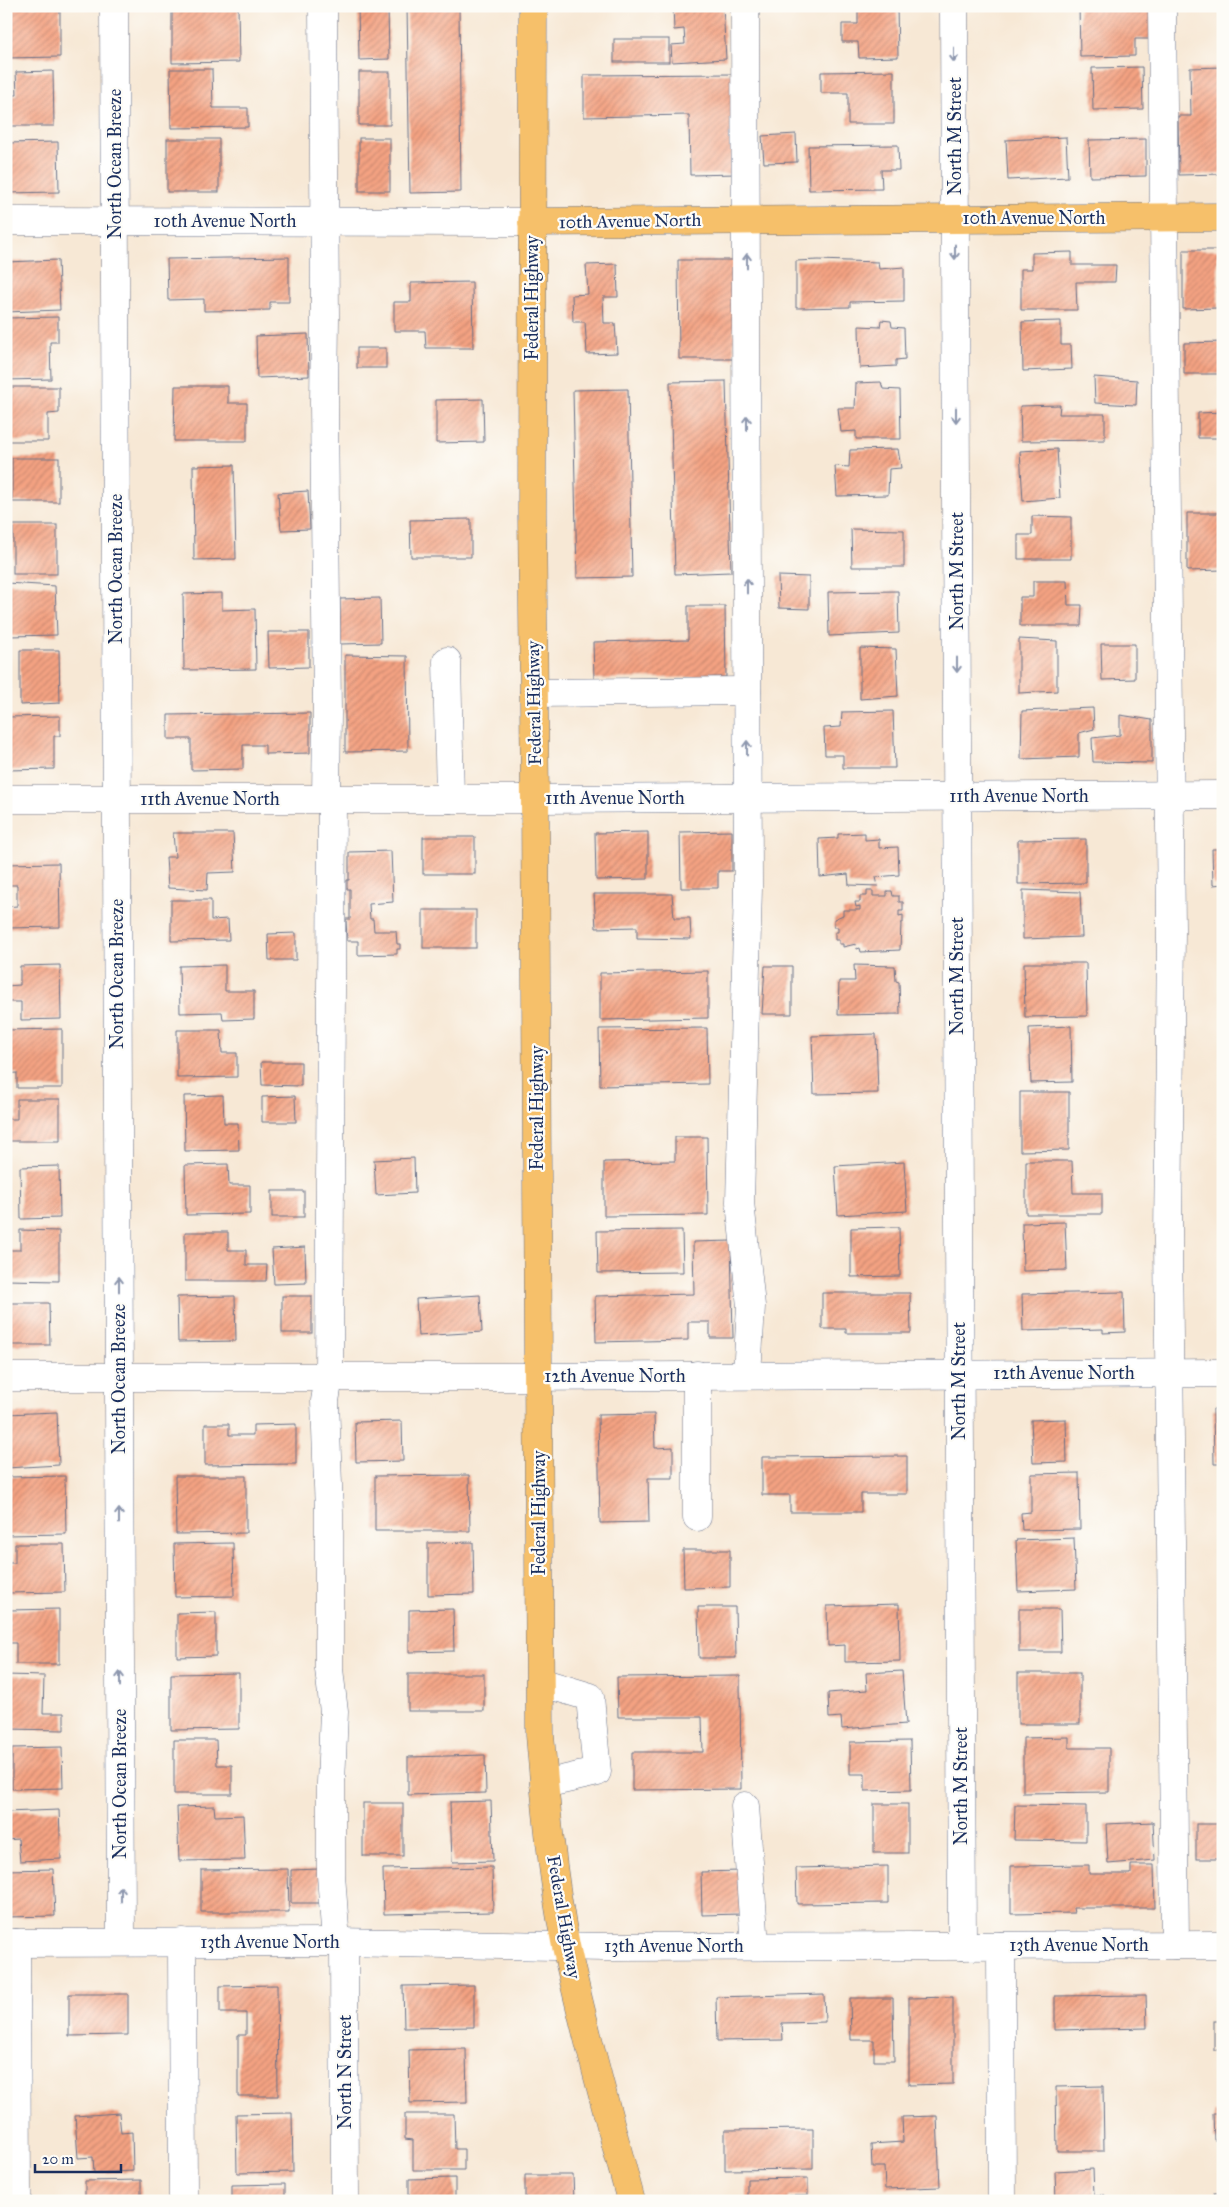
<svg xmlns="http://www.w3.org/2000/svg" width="1229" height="2207" font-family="'IM FELL Great Primer',serif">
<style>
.building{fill:url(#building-hatch)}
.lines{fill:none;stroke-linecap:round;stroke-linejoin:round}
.minor-casing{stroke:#687088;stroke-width:29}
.major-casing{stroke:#687088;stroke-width:29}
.minor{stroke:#fff;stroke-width:28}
.major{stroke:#f6c06b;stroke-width:28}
.oneway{stroke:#8d97ae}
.labels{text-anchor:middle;stroke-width:4.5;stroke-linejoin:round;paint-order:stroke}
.street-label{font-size:18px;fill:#1b2f5e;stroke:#fdfcf7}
</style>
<defs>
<pattern id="building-hatch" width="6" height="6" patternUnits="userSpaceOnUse" patternTransform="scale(1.25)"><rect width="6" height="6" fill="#f5a382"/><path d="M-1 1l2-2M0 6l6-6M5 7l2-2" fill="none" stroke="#c6856e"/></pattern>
</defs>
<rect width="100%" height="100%" fill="#fdfcf7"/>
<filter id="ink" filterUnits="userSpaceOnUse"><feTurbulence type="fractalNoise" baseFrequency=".02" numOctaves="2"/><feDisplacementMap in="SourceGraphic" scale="10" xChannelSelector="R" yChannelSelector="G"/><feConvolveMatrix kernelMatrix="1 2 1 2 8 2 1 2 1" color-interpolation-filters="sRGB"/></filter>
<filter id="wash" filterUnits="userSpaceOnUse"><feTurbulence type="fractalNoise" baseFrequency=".0096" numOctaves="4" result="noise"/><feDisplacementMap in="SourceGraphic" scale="20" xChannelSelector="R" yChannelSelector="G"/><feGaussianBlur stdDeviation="1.12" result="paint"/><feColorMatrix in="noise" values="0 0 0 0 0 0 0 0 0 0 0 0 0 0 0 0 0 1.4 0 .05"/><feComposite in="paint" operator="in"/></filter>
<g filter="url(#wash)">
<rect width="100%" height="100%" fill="#f7e8d5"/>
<g id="blocks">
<!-- building -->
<g class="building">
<polygon points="60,6 60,57 6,58 6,7"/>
<polygon points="172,6 238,6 239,62 172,63"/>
<polygon points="358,6 388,6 389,59 359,60"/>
<polygon points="407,6 459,6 461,192 410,193"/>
<polygon points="673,6 723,6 726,59 672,62 671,45 685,44 684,29 674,30"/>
<polygon points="858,6 897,6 898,57 859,58 858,42 842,42 842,24 858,24"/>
<polygon points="1079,6 1155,6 1155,39 1135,39 1135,56 1080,57"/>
<rect x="614" y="39" width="55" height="23"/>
<polygon points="1142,67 1143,109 1093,110 1092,68"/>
<polygon points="1223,67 1223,174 1179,175 1178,116 1191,116 1190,68"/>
<polygon points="170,69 212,69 213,108 248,108 248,127 171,128"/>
<polygon points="53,71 54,126 6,126 6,95 17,95 16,72"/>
<polygon points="894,71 894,124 848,124 848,93 821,93 821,72"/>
<rect x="359" y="72" width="31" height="53"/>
<polygon points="735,74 737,174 690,175 689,115 584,117 584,75"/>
<polygon points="796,134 797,162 764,163 762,136"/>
<polygon points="1066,137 1068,177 1008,180 1006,140"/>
<rect x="359" y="138" width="31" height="53"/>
<rect x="167" y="139" width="52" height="53"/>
<polygon points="1146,139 1146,176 1090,177 1089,140"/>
<polygon points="58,142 59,192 6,193 6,143"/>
<polygon points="898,145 899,170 881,170 882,189 809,190 808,146"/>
<polygon points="1183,250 1218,250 1218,308 1183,309"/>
<polygon points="1072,252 1072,265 1116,265 1115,282 1076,282 1077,310 1021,310 1021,269 1032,269 1032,253"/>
<polygon points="289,257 289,302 270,302 270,310 204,311 204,299 168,300 167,259"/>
<polygon points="58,260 60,310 6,312 6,262"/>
<polygon points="678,260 734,260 734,359 679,359"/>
<polygon points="818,260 878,262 879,269 904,267 904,301 850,302 850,307 796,308 796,261"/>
<polygon points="617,264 618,297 603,297 604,323 615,323 617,353 587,354 585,322 573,322 572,295 588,294 586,265"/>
<polygon points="472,282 473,348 426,348 425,331 394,331 394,302 411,302 411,283"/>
<polygon points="58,317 58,342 50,342 51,379 6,380 6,318"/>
<polygon points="881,320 891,321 892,327 904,328 905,359 896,360 896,366 860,368 859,326 880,327"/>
<polygon points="1061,321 1061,345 1071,345 1072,369 1023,371 1022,322"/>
<polygon points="308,334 309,376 257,378 256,336"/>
<polygon points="1223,342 1223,374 1184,374 1184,343"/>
<rect x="357" y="348" width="29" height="20"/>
<polygon points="1094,377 1137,380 1136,405 1095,403"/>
<polygon points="726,381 731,572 675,574 670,382"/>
<polygon points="881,382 883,389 900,390 901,439 856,439 856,431 841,432 838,408 855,408 856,383"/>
<polygon points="175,386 228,386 228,403 247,403 247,441 174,441"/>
<polygon points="6,387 59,387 59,413 48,414 48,441 6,441"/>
<polygon points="628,389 632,577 577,578 573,390"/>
<polygon points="483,399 484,442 436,443 436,400"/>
<polygon points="1060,405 1059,414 1105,414 1105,440 1021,441 1020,406"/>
<polygon points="1223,412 1223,438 1198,438 1198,413"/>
<polygon points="898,449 901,468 889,469 888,495 837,496 835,466 849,467 850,450"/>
<polygon points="1057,449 1060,498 1023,501 1020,451"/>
<rect x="12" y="458" width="47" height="44"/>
<polygon points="234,465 236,559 194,560 193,466"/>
<polygon points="308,491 310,529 281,530 278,493"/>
<polygon points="1187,513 1223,513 1223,570 1187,571"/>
<polygon points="1032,516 1071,517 1071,559 1018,559 1018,535 1032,535"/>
<polygon points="471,519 471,557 411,557 410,520"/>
<rect x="13" y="525" width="44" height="49"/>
<polygon points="851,529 904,530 904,567 852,567"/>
<polygon points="778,576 809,577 809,609 779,608"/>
<polygon points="1033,581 1067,581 1068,605 1082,605 1081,626 1020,626 1020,597 1033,597"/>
<polygon points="6,583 55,586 57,635 9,636"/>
<polygon points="898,591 899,633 829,636 828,592"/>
<polygon points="222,593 222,610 255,609 256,669 184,670 183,594"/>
<polygon points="380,598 381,643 340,644 340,599"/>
<polygon points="688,606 725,606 726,677 594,679 593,642 688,640"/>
<polygon points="268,632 309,632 309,667 269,668"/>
<polygon points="1019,639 1057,641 1057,691 1019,693"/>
<polygon points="1101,644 1135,644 1135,679 1102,680"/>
<polygon points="860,648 896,649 898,696 860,699"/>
<polygon points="20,650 59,650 60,703 20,705"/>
<polygon points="345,655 407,656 408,751 345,752"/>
<polygon points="1093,708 1094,729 1079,733 1079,757 1021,759 1022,711"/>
<polygon points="893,711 895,768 843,768 843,755 825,755 824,728 841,727 842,712"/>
<polygon points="310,713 310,753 265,754 265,745 243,745 243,769 191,770 191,739 168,739 168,715"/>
<polygon points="1120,715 1152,720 1152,763 1093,762 1092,738 1120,735"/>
<polygon points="60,716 60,736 54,736 54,769 7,770 6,717"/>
<polygon points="732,831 732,871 718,871 718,888 681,888 680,832"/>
<polygon points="648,832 648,879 596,880 595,833"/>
<polygon points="173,833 233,833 235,872 208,873 207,890 168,888 166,857 175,857"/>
<polygon points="865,833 865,840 879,839 879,848 898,847 899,875 876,877 878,886 849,885 848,874 820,877 819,839 838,838 838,834"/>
<rect x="423" y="837" width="52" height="37"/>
<polygon points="1086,839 1086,883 1018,884 1018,840"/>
<polygon points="1212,849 1223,849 1223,884 1213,885"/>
<polygon points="391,851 393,902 369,904 370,919 373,919 374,931 396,931 397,944 400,944 400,949 397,949 397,954 358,955 358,941 347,941 346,919 350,919 350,889 347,889 347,880 349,880 349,852"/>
<polygon points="59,863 60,927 6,928 6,907 17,906 17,885 6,885 6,864"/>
<polygon points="1023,890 1080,892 1082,937 1023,939"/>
<polygon points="867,891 873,891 873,896 887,896 887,891 892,891 893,896 899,896 899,902 903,902 903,911 899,911 899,916 903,915 903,923 901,923 900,950 861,952 860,948 857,949 856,944 843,947 843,944 839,944 839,940 835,940 835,932 838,932 838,927 834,927 834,919 843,915 843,910 860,910 860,906 856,907 855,902 860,902 860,896 867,896"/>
<polygon points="594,894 672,894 674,918 690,918 691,939 637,938 637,927 596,928"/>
<polygon points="171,900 211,900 211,920 228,919 229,940 171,941"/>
<rect x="423" y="910" width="53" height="38"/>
<polygon points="296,933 296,960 269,960 268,934"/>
<polygon points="1024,963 1086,963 1087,1016 1025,1017"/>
<polygon points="60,965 61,1019 21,1020 21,1002 6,1002 6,986 20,985 20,966"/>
<polygon points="225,965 225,991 254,991 254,1019 223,1020 222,1012 180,1013 179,966"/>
<polygon points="854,965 895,966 896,981 899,982 900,1014 838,1015 839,981 855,981"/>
<polygon points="765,966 792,966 792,1014 762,1014"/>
<polygon points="708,971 708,1018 600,1020 600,973"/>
<polygon points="1071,1026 1072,1082 1031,1083 1029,1028"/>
<polygon points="707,1028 708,1084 600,1086 599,1029"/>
<polygon points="62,1029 62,1088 17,1088 17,1073 6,1074 6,1030"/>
<polygon points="177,1030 221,1030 222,1053 237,1053 237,1077 177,1078"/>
<polygon points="876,1034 878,1093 814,1094 812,1036"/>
<polygon points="261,1062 301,1062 301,1086 262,1085"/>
<polygon points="1020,1092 1069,1092 1069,1150 1020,1151"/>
<polygon points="223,1095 224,1123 238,1123 239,1150 185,1151 184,1096"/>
<polygon points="295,1096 296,1122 262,1122 262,1097"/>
<polygon points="17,1099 60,1099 60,1141 6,1141 6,1119 17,1119"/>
<polygon points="675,1137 707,1137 708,1215 604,1216 604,1162 675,1161"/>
<polygon points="414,1158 415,1193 376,1195 374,1160"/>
<polygon points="1026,1161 1072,1161 1073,1193 1102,1193 1102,1214 1026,1214"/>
<polygon points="904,1162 907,1211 838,1215 835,1166"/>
<polygon points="228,1164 229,1185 250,1185 250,1214 186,1215 185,1165"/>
<polygon points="59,1166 60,1218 21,1219 20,1167"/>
<rect x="272" y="1191" width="32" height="26"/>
<polygon points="1065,1222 1067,1270 1023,1271 1022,1223"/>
<polygon points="899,1227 900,1276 851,1277 851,1228"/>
<polygon points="20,1230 59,1231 59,1281 6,1280 6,1250 20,1250"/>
<polygon points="682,1230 683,1272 598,1273 597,1231"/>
<polygon points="185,1232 228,1232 228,1250 246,1250 246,1265 267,1265 266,1281 185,1281"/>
<polygon points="731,1241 733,1338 710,1338 710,1322 688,1322 688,1340 596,1342 595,1296 694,1294 693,1242"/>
<polygon points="305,1247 306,1283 274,1284 272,1249"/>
<polygon points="1124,1292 1125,1332 1103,1333 1103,1329 1023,1331 1022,1294"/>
<polygon points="822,1293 910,1293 911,1333 846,1333 846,1329 822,1329"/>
<polygon points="480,1295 482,1332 418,1336 416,1299"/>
<polygon points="235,1296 236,1341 178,1342 177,1297"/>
<rect x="282" y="1296" width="30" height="37"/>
<polygon points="6,1303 49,1303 50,1345 6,1345"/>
<polygon points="1223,1408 1223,1464 1214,1464 1213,1409"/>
<polygon points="57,1412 59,1465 6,1468 6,1414"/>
<polygon points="654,1414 655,1448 673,1447 673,1478 648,1478 649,1522 600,1523 598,1415"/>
<polygon points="1066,1419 1067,1462 1033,1463 1031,1420"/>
<polygon points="402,1421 403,1461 356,1462 355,1422"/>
<polygon points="205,1424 229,1424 229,1435 253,1435 253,1425 296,1424 296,1464 205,1465"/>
<polygon points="907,1456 907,1494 861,1494 861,1512 790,1512 790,1495 762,1495 762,1457"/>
<polygon points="1079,1473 1080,1529 1022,1530 1021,1513 1031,1512 1031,1474"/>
<polygon points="469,1475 470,1531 375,1531 375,1476"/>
<polygon points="65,1476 66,1534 6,1535 6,1477"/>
<polygon points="175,1476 246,1476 246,1533 176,1534"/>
<polygon points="1074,1538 1076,1589 1018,1591 1016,1540"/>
<polygon points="473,1542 474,1594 428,1595 428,1543"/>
<polygon points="233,1543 234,1596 175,1597 174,1544"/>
<polygon points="15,1544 64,1544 65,1592 6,1593 6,1563 15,1563"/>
<polygon points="683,1550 730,1550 730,1587 684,1588"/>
<polygon points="899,1604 900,1661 845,1662 845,1645 828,1646 827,1606"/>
<polygon points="698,1607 735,1607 736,1658 699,1658"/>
<polygon points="59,1609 59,1664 16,1664 16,1643 9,1643 9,1610"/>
<polygon points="453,1609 454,1651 409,1652 409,1610"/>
<polygon points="1019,1609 1060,1609 1061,1652 1019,1652"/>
<polygon points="216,1612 216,1656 177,1657 177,1613"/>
<polygon points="902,1671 906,1724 842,1729 841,1717 829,1718 828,1693 867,1690 866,1673"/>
<polygon points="239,1673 239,1729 171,1730 171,1674"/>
<rect x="1018" y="1673" width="62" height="51"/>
<rect x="408" y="1674" width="76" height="37"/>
<polygon points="6,1675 44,1676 43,1713 64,1713 64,1730 6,1729"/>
<polygon points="740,1676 741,1789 632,1790 632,1752 703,1752 702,1717 618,1717 617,1677"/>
<polygon points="1069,1737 1069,1748 1109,1748 1109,1792 1023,1793 1023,1738"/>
<polygon points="174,1740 216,1740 217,1765 232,1765 232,1794 174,1794"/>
<polygon points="910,1741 911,1790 865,1791 865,1774 850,1774 850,1742"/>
<polygon points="62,1747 63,1788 12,1789 12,1748"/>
<polygon points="485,1755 486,1793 408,1795 408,1757"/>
<polygon points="491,1801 493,1861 452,1862 450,1802"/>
<rect x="363" y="1803" width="40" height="53"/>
<rect x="874" y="1804" width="34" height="49"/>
<polygon points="1015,1805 1086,1806 1086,1841 1014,1840"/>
<polygon points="214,1806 215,1816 243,1815 245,1860 179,1861 177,1807"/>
<polygon points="59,1810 61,1859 20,1861 18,1839 6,1840 6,1812"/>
<polygon points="1153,1822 1155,1860 1108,1864 1106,1824"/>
<rect x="1196" y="1824" width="27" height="35"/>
<polygon points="1089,1865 1089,1874 1131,1874 1131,1865 1154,1865 1155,1908 1073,1908 1074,1913 1011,1914 1011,1866"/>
<polygon points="888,1866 888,1903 797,1904 796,1868"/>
<polygon points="492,1867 493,1912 384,1914 383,1869"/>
<polygon points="53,1869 55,1916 6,1917 6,1870"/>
<polygon points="288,1869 289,1912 201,1912 201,1870"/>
<polygon points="320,1869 320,1903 291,1903 291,1870"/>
<polygon points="740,1871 741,1914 702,1915 701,1872"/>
<polygon points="277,1985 278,2096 238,2096 238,2035 246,2035 246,2013 220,2013 220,1986"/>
<polygon points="474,1985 474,2027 404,2028 403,1986"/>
<polygon points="69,1994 128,1994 128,2035 69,2036"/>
<polygon points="824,1994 825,2022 782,2023 783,2040 717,2041 716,1997"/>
<polygon points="1146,1995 1147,2028 1055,2030 1055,1996"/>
<polygon points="953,1997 953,2084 909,2085 909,1998"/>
<polygon points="850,1998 893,1998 894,2061 874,2061 874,2040 851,2040"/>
<rect x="1214" y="2021" width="9" height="29"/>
<polygon points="466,2049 467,2102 410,2103 409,2050"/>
<polygon points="1103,2086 1104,2151 1057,2151 1056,2087"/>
<polygon points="119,2113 121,2133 132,2132 133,2171 94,2173 93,2157 78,2158 75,2116"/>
<polygon points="292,2113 293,2172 237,2173 236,2114"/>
<polygon points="1213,2113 1223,2113 1223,2140 1214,2140"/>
<polygon points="405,2114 454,2114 455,2149 464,2149 464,2170 413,2170 413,2140 405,2139"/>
<polygon points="937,2116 940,2187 885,2189 884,2167 872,2167 871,2144 903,2142 902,2117"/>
<polygon points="813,2129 813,2169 725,2170 725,2130"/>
<polygon points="1093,2169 1094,2195 1105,2195 1105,2201 1056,2201 1055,2171"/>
<polygon points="525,2175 573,2175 574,2201 525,2201"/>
<polygon points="455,2178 455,2201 409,2201 409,2179"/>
<polygon points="808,2178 808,2196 788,2196 788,2201 729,2201 729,2199 747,2199 747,2179"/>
<polygon points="141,2180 141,2201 85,2201 85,2181"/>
<polygon points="285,2184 285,2201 232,2201 232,2185"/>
<rect x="1214" y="2193" width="9" height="8"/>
</g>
</g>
</g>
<g filter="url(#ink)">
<use href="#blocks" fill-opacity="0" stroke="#687088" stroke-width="1"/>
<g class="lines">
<defs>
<g id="minor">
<polyline points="114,6 121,1942"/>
<polyline points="323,6 325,317 324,403 327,713 326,799"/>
<polyline points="745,6 748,887 740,1202 751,1306 747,1375"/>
<polyline points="954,6 962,1946"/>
<polyline points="1162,6 1171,930 1168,1241 1175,1945"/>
<polyline points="6,221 532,222"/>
<polyline points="447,661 450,799"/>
<polyline points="534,693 747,691"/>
<polyline points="6,799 535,799 1223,795"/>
<polyline points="332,799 329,1377 325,1401 329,1513 329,1669 334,1712 331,1783 331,1875 336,1942"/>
<polyline points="6,1377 520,1377 1223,1373"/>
<polyline points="697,1517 697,1375"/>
<polyline points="540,1682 590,1697 597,1772 544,1784"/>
<polyline points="745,1806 755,1946"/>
<polyline points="182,1942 183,2201"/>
<polyline points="344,1942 345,2201"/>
<polyline points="6,1943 336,1942 605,1947 1223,1945"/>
<polyline points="16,1943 17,2201"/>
<polyline points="1001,1946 1002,2201"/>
</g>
<g id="major">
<path d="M533,6L532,514L535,799L540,1735C546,1806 552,1877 566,1946C584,2031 609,2117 631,2201"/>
<polyline points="532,222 1223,217"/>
</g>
</defs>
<!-- minor casing -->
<use href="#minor" class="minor-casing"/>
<!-- major casing -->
<use href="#major" class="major-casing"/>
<!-- minor -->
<use href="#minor" class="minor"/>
<!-- major -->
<use href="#major" class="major"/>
</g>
<!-- one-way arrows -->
<defs><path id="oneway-shaft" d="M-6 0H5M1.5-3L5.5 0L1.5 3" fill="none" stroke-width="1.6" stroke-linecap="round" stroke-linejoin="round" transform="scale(1.25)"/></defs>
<g class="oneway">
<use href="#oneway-shaft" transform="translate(954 55) rotate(90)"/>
<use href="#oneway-shaft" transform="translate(955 252) rotate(90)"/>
<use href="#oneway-shaft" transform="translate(747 261) rotate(-90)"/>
<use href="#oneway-shaft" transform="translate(956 415) rotate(90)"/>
<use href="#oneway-shaft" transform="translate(747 423) rotate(-90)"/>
<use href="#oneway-shaft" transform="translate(747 586) rotate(-90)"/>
<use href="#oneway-shaft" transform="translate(957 665) rotate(90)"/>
<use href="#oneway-shaft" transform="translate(747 748) rotate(-90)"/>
<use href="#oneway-shaft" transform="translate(119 1284) rotate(-90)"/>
<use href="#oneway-shaft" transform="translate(119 1516) rotate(-90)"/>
<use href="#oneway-shaft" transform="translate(120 1679) rotate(-90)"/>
<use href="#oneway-shaft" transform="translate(121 1894) rotate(-90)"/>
</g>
</g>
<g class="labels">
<!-- street labels -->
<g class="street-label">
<text transform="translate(955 136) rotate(-90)" y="6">North M Street</text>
<text transform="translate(115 164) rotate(-90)" y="6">North Ocean Breeze</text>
<text x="1034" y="224">10th Avenue North</text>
<text x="225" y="227">10th Avenue North</text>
<text transform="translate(630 221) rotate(-1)" y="6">10th Avenue North</text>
<text transform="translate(532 298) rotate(-90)" y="6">Federal Highway</text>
<text transform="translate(116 569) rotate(-90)" y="6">North Ocean Breeze</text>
<text transform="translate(957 571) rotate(-90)" y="6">North M Street</text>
<text transform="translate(534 703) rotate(-91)" y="6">Federal Highway</text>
<text x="1019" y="802">11th Avenue North</text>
<text x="615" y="804">11th Avenue North</text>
<text x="210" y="805">11th Avenue North</text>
<text transform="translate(117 974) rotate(-90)" y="6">North Ocean Breeze</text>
<text transform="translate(957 976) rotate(-90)" y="6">North M Street</text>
<text transform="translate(537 1108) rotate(-90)" y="6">Federal Highway</text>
<text x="1064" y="1379">12th Avenue North</text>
<text x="615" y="1382">12th Avenue North</text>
<text transform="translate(119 1379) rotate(-90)" y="6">North Ocean Breeze</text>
<text transform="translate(959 1381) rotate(-90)" y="6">North M Street</text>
<text transform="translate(539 1513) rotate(-90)" y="6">Federal Highway</text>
<text transform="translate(120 1784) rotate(-90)" y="6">North Ocean Breeze</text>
<text transform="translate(961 1786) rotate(-90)" y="6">North M Street</text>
<text transform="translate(564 1917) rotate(80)" y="6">Federal Highway</text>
<text x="270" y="1948">13th Avenue North</text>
<text x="1079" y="1951">13th Avenue North</text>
<text x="674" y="1952">13th Avenue North</text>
<text transform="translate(345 2072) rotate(-90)" y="6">North N Street</text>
</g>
</g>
<!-- margin -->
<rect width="1229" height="2207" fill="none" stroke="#fdfcf7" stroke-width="25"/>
<!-- scale -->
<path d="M35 2164v8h86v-8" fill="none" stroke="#1b2f5e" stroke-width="2.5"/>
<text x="42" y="2164" font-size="15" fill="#1b2f5e" stroke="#fdfcf7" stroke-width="4" paint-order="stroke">20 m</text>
</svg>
